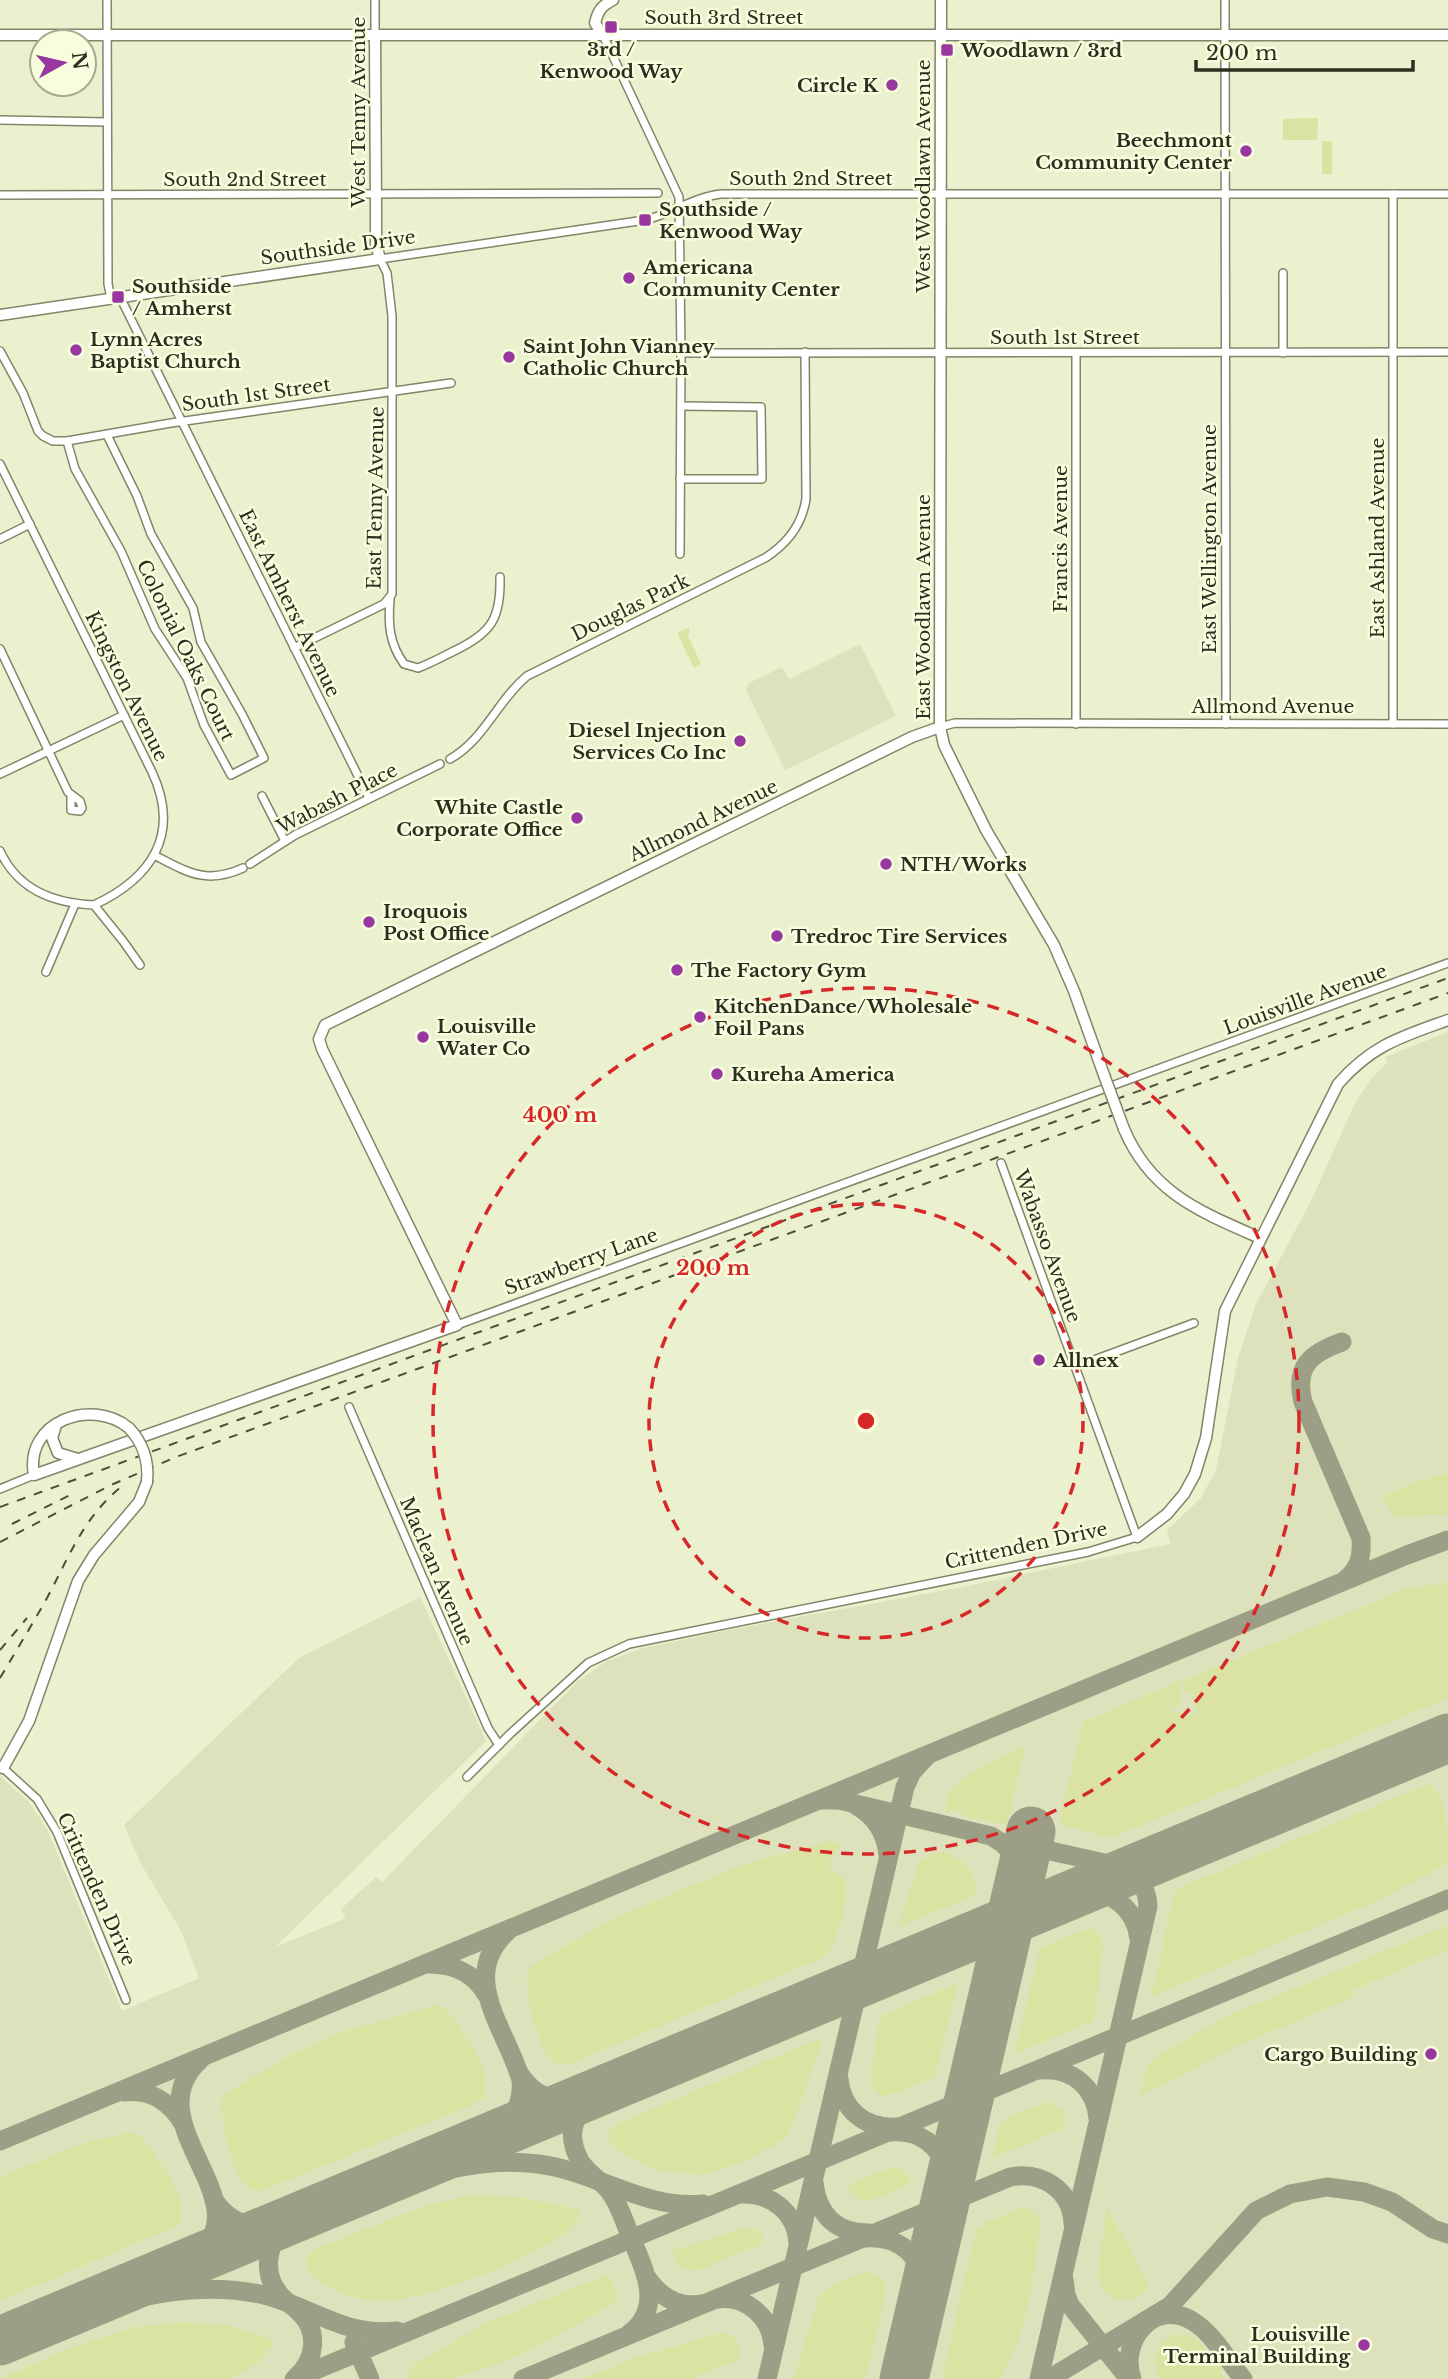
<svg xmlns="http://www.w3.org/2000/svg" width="1448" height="2379" font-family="'Libre Baskerville',serif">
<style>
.built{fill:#dde2bc}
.green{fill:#dae3a1}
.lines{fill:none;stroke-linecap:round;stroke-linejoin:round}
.taxiway{stroke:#9c9f86;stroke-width:19}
.runway{stroke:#9c9f86;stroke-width:49}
.street-casing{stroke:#818668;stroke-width:10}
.secondary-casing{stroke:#818668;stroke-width:13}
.street{stroke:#fff;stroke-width:7}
.secondary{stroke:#fff;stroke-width:10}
.rail{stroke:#4c4e3e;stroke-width:2;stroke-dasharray:9 9;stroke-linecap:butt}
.secondary-bridge-casing{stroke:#818668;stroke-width:13;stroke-linecap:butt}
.secondary-bridge{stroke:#fff;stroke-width:10}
.ring{fill:none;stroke:#d62828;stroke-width:3.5;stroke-dasharray:12 9}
.poi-dot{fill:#97379f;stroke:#f8fedd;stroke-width:2.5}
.labels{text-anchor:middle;stroke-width:5;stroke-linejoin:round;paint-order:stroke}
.street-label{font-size:19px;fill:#2c2e21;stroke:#f8fedd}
.poi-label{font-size:19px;font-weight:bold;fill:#2c2e21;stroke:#f8fedd;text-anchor:start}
.centre{fill:#d62828;stroke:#f8fedd;stroke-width:3.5}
.ring-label{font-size:21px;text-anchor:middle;font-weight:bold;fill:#d62828;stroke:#f8fedd;stroke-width:5;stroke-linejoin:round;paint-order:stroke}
</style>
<rect width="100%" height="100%" fill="#ebf0cf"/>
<!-- built -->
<g class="built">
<polygon points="860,644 896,716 785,770 746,690 749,683 782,667 789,679"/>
<polygon points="1448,1032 1448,2379 0,2379 0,1776 29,1802 47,1829 122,2011 199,1978 181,1931 141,1864 124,1825 299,1658 420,1597 486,1741 275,1947 346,1918 341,1909 376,1877 382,1882 578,1681 607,1661 643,1648 734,1629 957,1588 1170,1544 1167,1530 1201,1498 1216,1470 1238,1358 1256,1304 1311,1201 1356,1101 1371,1079 1388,1062 1385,1057"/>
</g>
<!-- green -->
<g class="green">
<polygon points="1318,118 1317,140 1283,140 1283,119"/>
<rect x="1322" y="141" width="10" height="33"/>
<polygon points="690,627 688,636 701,664 694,668 677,633"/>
<polygon points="1448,1473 1448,1514 1396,1517 1382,1497 1413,1483"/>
<polygon points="1448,1582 1448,1698 1111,1838 1059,1824 1083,1722 1180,1681 1181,1706 1171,1708 1171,1713 1182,1712 1185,1717 1197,1713 1191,1693 1185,1693 1183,1690 1184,1680 1406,1589"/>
<path d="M1025,1746L1007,1825L967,1817L962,1814L960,1809L947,1812C935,1782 1004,1756 1025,1746Z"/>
<path d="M1431,1785C1448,1800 1448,1838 1448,1863L1379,1900L1151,1997L1175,1890L1423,1786Z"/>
<path d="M831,1841L841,1845L830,1860L831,1871L843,1876C852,1890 838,1947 824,1957L570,2064C564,2065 559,2066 554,2063C539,2052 518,1979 531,1966L610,1920L742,1865Z"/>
<path d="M942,1852C968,1861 973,1868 977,1895L899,1926L920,1861L932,1854Z"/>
<polygon points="1448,1925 1448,1950 1353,1990 1356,1996 1230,2049 1167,2083 1140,2095 1147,2065 1163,2052 1230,2015"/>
<polygon points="1093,1929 1101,1936 1103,1948 1094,2021 1014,2054 1040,1948 1081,1931"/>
<polygon points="958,1983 934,2077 897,2093 881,2096 873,2088 871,2077 880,2016"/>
<path d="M436,2005L445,2008L448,2011C462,2030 496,2076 484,2098L465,2108L261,2191C231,2194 223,2122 221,2101L227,2093L292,2054L339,2033Z"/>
<polygon points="819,2039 821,2044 792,2126 783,2140 743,2162 702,2175 661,2171 619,2152 609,2141 609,2131 616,2124"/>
<path d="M1052,2102L1063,2111L1064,2128L993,2158C995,2147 996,2134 1001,2125C1007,2115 1041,2103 1052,2102Z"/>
<path d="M129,2133L139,2135C154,2151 192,2203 179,2225L0,2301V2177L83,2143Z"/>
<path d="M889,2168H902L909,2178L910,2184C892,2191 861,2213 848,2189L853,2183Z"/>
<path d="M468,2196L518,2197L577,2209L581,2213C572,2248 430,2297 394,2300C363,2304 327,2292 306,2268V2258L313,2250L427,2205Z"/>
<path d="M1021,2208C1033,2207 1040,2215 1040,2226C1032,2286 1030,2325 1000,2379H945V2364L976,2230L985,2223Z"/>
<polygon points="1107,2209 1134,2256 1149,2288 1132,2300 1118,2299 1105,2293 1097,2275"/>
<polygon points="744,2228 751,2228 762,2234 763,2241 761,2244 696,2271 682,2269 676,2262 671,2251"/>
<polygon points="865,2272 877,2274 884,2282 885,2295 866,2379 794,2379 819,2296 830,2286"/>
<polygon points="608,2274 617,2296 615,2303 527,2352 492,2366 452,2379 409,2379 408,2373 415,2364 486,2323"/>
<polygon points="187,2322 231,2326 270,2338 274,2343 258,2363 232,2379 0,2379 75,2346 135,2327"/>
<polygon points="722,2333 735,2336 739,2346 738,2360 689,2379 584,2379 631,2359"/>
<path d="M1175,2335C1199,2333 1209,2353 1222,2370L1219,2372L1225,2379H1161C1150,2361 1156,2344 1175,2335Z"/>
</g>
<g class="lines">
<!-- taxiway -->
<g class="taxiway">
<path d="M1342,1342C1311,1353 1294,1366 1303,1402L1361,1538C1362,1556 1360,1568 1345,1580"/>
<path d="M1349,1779C1380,1767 1415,1744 1448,1754"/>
<polyline points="822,1800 839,1800 991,1836 1002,1843 1010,1851 1018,1874 1001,1950"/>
<path d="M857,1806C876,1817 886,1833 888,1855"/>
<path d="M1028,1846L1118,1866C1136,1873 1147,1885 1148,1906L1039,2379"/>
<path d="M1028,1914C1045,1908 1063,1897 1080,1894C1111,1887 1136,1910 1139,1939"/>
<path d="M429,1964C453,1964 474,1973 486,1994"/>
<path d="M1040,2070C1072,2067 1095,2087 1098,2118"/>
<path d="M519,2073C540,2105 565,2104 597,2090"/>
<path d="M839,2079C842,2110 865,2129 897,2127"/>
<path d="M124,2092C149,2089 169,2101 182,2122"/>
<path d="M890,2132C903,2131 916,2133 927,2141C963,2167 939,2217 931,2252"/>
<polyline points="0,2141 1407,1555 1448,1540"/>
<path d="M430,2159C469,2143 526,2133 521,2080C507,2030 457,1976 508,1931"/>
<polyline points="952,2178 968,2110 983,2094"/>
<path d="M814,2183C818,2216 837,2234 870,2233"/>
<path d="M741,2194C771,2193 796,2212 798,2243"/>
<path d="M214,2200C227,2220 248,2230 272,2225"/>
<path d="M288,2224C266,2242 261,2274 281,2296C287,2303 295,2307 301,2314C319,2332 315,2360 297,2376"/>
<path d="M866,2238C881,2237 896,2240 908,2251C936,2278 914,2323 907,2356"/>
<path d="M202,2258C250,2238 297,2219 346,2202C407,2180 473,2155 538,2164C595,2171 644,2210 703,2204"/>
<path d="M648,2279C661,2297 678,2308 700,2304"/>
<polyline points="1064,2279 1066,2295 1070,2305 1129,2379"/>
<path d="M125,2287C146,2278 182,2268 199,2253C261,2199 133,2121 200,2060"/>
<path d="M717,2299C746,2295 771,2317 773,2345"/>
<path d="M630,2333C665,2307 643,2267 630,2235C624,2221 619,2204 610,2192C601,2180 588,2174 580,2161C548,2102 628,2081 666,2065"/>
<polyline points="354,2342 370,2379"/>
<path d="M0,2344C83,2313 173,2274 264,2295C312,2307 344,2337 397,2331"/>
<polyline points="294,2379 1448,1899"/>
<path d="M523,2379L1010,2177C1042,2171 1072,2190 1073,2224"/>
<polyline points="767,2379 905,1787 912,1772 926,1757"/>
<polyline points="906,2379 910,2350"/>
<polyline points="1049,2379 1170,2306 1256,2211 1290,2194 1327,2187 1364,2192 1392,2202 1433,2229 1448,2234"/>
<path d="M1132,2379C1118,2338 1158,2295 1197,2324C1215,2337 1229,2362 1243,2379"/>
</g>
<!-- runway -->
<g class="runway">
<polyline points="0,2341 1448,1738"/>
<polyline points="904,2379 1031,1831"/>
</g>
<defs>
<g id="street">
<polyline points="107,0 108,284 111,298"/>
<polyline points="1225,0 1226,724"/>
<polyline points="603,35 679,197 681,353 680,554"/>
<polyline points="375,36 375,0"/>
<polyline points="0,120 107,122"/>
<polyline points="1393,194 1393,724"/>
<polyline points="0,195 658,193"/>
<polyline points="120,297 369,798"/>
<polyline points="0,351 23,393 38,431 43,436 53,441 67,441 75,469 121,551 155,629 187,678 204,725 231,775 264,758 242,714 201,642 193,608 151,534 137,496 107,435"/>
<polyline points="681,353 1448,352"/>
<polyline points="1076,353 1076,724"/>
<polyline points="1283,353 1283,273"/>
<polyline points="67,441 171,423 451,383"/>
<path d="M0,464L152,772C181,834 152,878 94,905"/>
<polyline points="680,479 762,479 761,407 681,406"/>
<polyline points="0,539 30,524"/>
<path d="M390,599C388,624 389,643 404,664L418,668C431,663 442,657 454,651C492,633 501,618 500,577"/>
<path d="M294,648L384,604L392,594V316L387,273L380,259L645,220C671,214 694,197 721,194H1448"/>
<polyline points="0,649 68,792 80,801 82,808 80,811 71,810 71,796"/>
<polyline points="940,727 955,723 1448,724"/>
<path d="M450,759C485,739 497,701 527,676L765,558C787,544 802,525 806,499L805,352"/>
<polyline points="0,774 124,715"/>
<polyline points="262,796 285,841"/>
<path d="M0,851C18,890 53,903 94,905L123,941L140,965"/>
<path d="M154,855C187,872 206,885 243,868"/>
<polyline points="250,864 295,835 440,764"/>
<polyline points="46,972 75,904"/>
<polyline points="457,1325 1448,963"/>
<polyline points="1075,1367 1194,1323"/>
<polyline points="349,1407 488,1728 499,1745"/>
<polyline points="0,1489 34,1475"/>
<polyline points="3,1768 37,1799 57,1832 126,2000"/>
<polyline points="467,1777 511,1733 588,1663 629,1644 1088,1552 1137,1537 1001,1163"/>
</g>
<g id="secondary">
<polyline points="941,0 940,727 944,745 986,830 1054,945 1074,991 1104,1075"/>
<polyline points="0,35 1448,35"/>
<path d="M603,35L595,23C598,11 601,6 613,0"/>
<polyline points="0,315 380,259 376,244 376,209 375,36"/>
<path d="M1124,1129C1151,1193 1201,1212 1260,1238"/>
<polyline points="56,1425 52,1438 58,1453 78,1459"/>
<path d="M129,1428C91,1397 24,1422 34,1475L457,1325L322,1049L319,1039L325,1025L912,737L940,727"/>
<path d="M1137,1537L1167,1514L1184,1494L1195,1474L1206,1438L1225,1311L1338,1084C1372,1045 1401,1037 1448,1020"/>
<polyline points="0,1767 3,1768 29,1721 78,1581 94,1555 139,1502 147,1482"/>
</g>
</defs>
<!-- street casing -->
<use href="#street" class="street-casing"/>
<!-- secondary casing -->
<use href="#secondary" class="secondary-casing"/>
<!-- street -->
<use href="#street" class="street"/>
<!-- secondary -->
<use href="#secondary" class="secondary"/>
<!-- rail -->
<g class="rail">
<polyline points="0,1507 1448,978"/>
<polyline points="12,1524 72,1494"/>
<polyline points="0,1542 111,1485 176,1457 1448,993"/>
<polyline points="0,1650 27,1618"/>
<path d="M0,1678C16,1651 32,1625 47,1598C70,1555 83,1518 122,1486"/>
</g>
<defs>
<g id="secondary-bridge">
<polyline points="1104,1075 1124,1129"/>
<path d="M129,1428C144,1444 149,1461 147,1482"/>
</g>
</defs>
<!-- secondary-bridge casing -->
<use href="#secondary-bridge" class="secondary-bridge-casing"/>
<!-- secondary-bridge -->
<use href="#secondary-bridge" class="secondary-bridge"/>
</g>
<!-- distance rings -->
<g class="ring">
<circle cx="866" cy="1421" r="217"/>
<circle cx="866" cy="1421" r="433"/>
</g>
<!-- markers -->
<g class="poi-dot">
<rect x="604" y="20" width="14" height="14" rx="3.5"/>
<rect x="940" y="43" width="14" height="14" rx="3.5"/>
<circle cx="892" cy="85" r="7"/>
<circle cx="1246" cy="151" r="7"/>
<rect x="638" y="213" width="14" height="14" rx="3.5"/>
<circle cx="629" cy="278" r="7"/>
<rect x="111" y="290" width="14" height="14" rx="3.5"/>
<circle cx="76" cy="350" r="7"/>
<circle cx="509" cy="357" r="7"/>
<circle cx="740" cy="741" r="7"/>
<circle cx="577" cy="818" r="7"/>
<circle cx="886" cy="864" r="7"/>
<circle cx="369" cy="922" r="7"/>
<circle cx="777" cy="936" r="7"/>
<circle cx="677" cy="970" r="7"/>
<circle cx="700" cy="1017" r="7"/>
<circle cx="423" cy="1037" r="7"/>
<circle cx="717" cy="1074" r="7"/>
<circle cx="1039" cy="1360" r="7"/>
<circle cx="1431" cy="2054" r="7"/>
<circle cx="1364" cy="2345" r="7"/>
</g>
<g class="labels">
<!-- street labels -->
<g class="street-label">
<text x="724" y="24">South 3rd Street</text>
<text transform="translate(358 112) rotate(-90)" y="7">West Tenny Avenue</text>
<text transform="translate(923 176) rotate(-90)" y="7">West Woodlawn Avenue</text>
<text x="811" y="185">South 2nd Street</text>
<text x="245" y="186">South 2nd Street</text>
<text transform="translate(338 247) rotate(-8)" y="7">Southside Drive</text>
<text x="1065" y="344">South 1st Street</text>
<text transform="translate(256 394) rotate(-8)" y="7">South 1st Street</text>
<text transform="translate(375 498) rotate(-89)" y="7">East Tenny Avenue</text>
<text transform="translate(1377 538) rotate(-90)" y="7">East Ashland Avenue</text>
<text transform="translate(1060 539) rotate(-90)" y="7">Francis Avenue</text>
<text transform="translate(1209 539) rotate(-90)" y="7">East Wellington Avenue</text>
<text transform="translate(290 603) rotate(64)" y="7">East Amherst Avenue</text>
<text transform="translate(630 607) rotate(-26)" y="7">Douglas Park</text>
<text transform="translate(923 607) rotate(-90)" y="7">East Woodlawn Avenue</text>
<text transform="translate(186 650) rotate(64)" y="7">Colonial Oaks Court</text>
<text transform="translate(127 686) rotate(64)" y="7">Kingston Avenue</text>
<text x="1273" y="713">Allmond Avenue</text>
<text transform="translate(337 798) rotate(-27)" y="7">Wabash Place</text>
<text transform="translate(703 820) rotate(-26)" y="7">Allmond Avenue</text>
<text transform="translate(1305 999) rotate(-20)" y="7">Louisville Avenue</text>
<text transform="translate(1048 1246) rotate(70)" y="7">Wabasso Avenue</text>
<text transform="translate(581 1261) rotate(-20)" y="7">Strawberry Lane</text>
<text transform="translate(1026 1545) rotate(-12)" y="7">Crittenden Drive</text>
<text transform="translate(437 1571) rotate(67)" y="7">Maclean Avenue</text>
<text transform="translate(97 1889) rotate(66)" y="7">Crittenden Drive</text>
</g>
<!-- poi labels -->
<g class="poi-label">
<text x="611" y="56" text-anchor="middle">3rd /<tspan x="611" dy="22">Kenwood Way</tspan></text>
<text x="961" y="57">Woodlawn / 3rd</text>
<text x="878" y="92" text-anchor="end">Circle K</text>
<text x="1232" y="147" text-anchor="end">Beechmont<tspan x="1232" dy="22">Community Center</tspan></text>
<text x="659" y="216">Southside /<tspan x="659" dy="22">Kenwood Way</tspan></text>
<text x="643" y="274">Americana<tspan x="643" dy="22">Community Center</tspan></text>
<text x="132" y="293">Southside<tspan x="132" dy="22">/ Amherst</tspan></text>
<text x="90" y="346">Lynn Acres<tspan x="90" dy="22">Baptist Church</tspan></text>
<text x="523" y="353">Saint John Vianney<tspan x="523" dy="22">Catholic Church</tspan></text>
<text x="726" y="737" text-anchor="end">Diesel Injection<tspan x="726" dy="22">Services Co Inc</tspan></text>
<text x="563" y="814" text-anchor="end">White Castle<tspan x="563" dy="22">Corporate Office</tspan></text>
<text x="900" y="871">NTH/Works</text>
<text x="383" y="918">Iroquois<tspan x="383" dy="22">Post Office</tspan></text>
<text x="791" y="943">Tredroc Tire Services</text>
<text x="691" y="977">The Factory Gym</text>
<text x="714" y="1013">KitchenDance/Wholesale<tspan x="714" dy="22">Foil Pans</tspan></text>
<text x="437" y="1033">Louisville<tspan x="437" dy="22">Water Co</tspan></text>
<text x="731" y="1081">Kureha America</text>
<text x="1053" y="1367">Allnex</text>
<text x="1417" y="2061" text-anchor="end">Cargo Building</text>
<text x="1350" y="2341" text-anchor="end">Louisville<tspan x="1350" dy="22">Terminal Building</tspan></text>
</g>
</g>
<circle cx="866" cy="1421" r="10" class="centre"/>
<g class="ring-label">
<text x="560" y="1122">400 m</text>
<text x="713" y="1275">200 m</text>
</g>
<!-- north arrow -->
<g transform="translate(63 63) rotate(82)"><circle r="33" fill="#f8fedd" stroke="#a6ab92" stroke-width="2"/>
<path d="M0-5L12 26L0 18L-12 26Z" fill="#97379f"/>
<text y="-10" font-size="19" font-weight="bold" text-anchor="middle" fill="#2c2e21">N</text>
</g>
<!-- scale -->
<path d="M1196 60v10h217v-10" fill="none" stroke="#2c2e21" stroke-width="3.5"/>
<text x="1206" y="60" font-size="21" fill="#2c2e21" stroke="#f8fedd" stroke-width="5" paint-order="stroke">200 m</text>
</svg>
